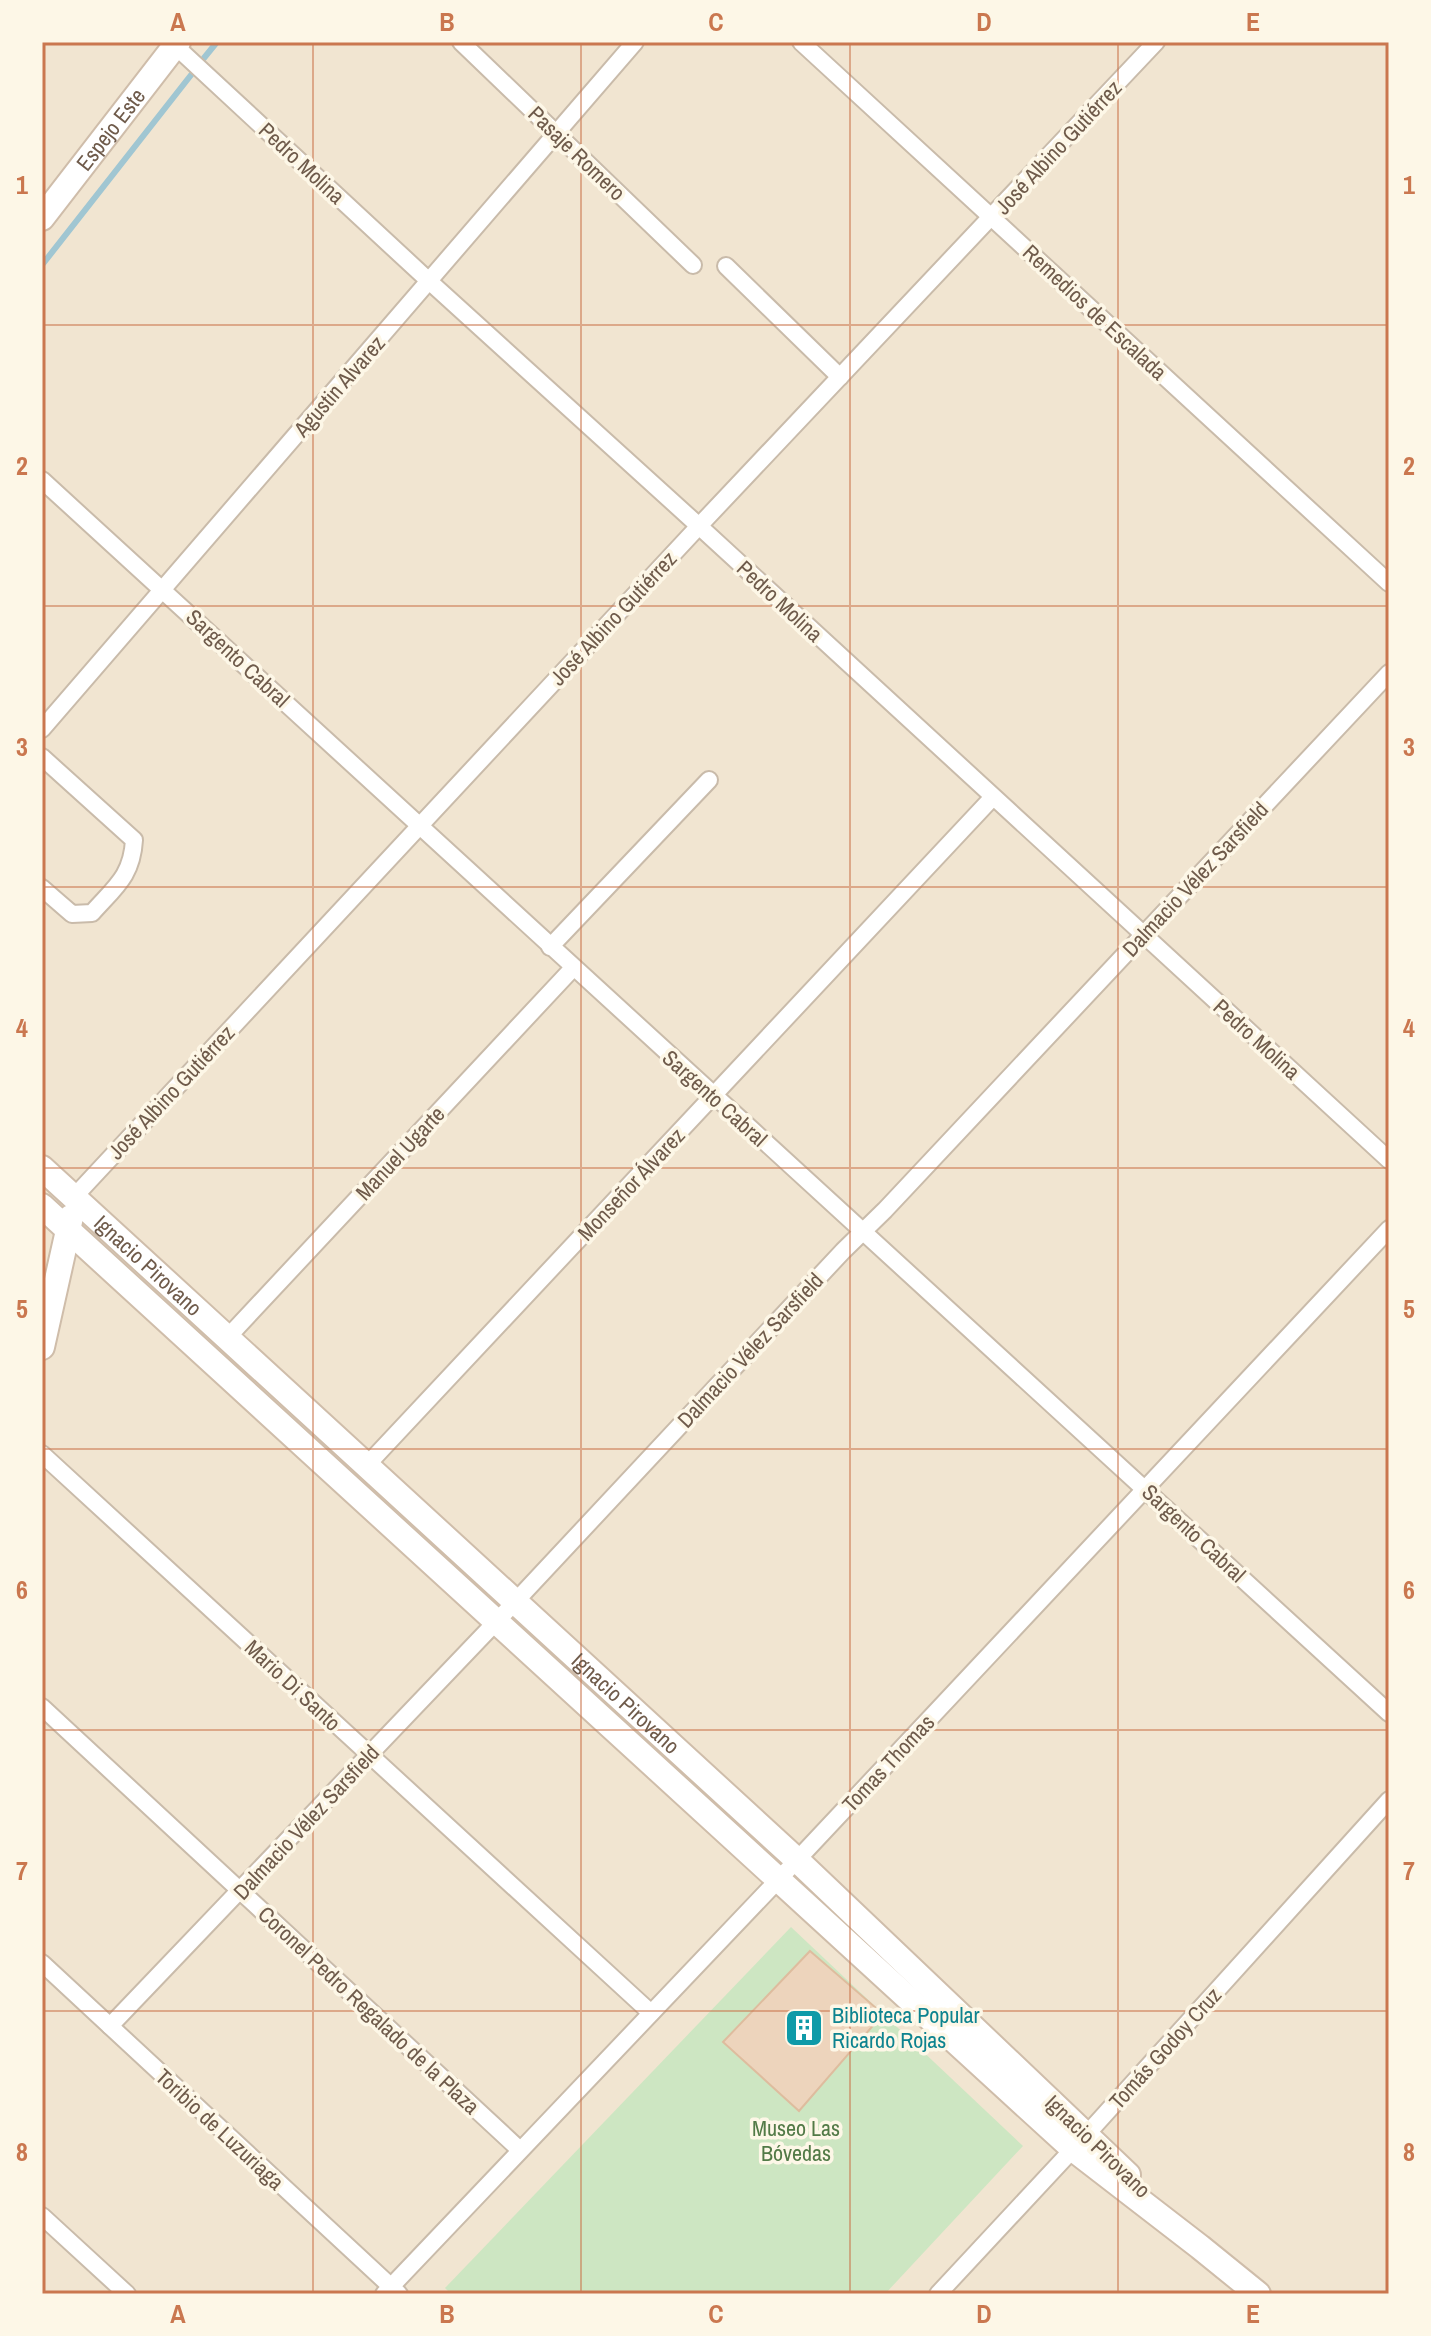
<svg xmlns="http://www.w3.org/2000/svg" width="1431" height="2336" font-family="'Archivo Narrow',sans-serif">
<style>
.residential{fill:#f1e5d1}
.green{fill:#cde6c2}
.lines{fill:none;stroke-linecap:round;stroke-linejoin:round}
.stream{stroke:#a0c6d2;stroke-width:6}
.building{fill:#edd4bc;stroke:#debc9e;stroke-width:2}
.street-casing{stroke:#c9bbaa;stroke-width:20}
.secondary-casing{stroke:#cfbdaa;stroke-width:28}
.street{stroke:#fff;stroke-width:16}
.secondary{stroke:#fff;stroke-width:24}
.grid{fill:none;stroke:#ca774f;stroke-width:2;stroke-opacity:0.55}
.labels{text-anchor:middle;stroke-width:7;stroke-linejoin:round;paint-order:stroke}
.street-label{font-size:22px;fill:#6f5b4b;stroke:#fdf7e7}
.culture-label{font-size:22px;fill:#0d838f;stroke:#fdf7e7;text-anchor:start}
.park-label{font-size:22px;fill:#527a47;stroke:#fdf7e7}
.neatline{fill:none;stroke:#ca774f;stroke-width:3}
.grid-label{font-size:26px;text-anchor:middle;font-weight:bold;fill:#ca774f}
</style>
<rect width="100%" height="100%" fill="#faf3e2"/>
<!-- residential -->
<rect class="residential" x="42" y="42" width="1347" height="2252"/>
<!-- green -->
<polygon class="green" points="791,1927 1023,2146 885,2294 451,2294 445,2288"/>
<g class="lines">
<!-- stream -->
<g class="stream">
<polyline points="204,58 217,42"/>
<polyline points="42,265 191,75"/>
</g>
</g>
<!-- building -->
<polygon class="building" points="810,1951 883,2014 799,2111 723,2042"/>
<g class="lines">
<defs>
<g id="street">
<polyline points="171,42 429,281 699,526 1389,1160"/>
<polyline points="461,42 693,265"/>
<polyline points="801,42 1389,583"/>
<polyline points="726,266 840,377"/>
<polyline points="42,480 1389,1713"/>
<polyline points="42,729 635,42"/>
<path d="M42,757L134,840C132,876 115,887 92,913L72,914L42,888"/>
<polyline points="550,947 709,780"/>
<polyline points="74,1197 699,526 1156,42"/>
<polyline points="227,1338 573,968"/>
<polyline points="42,1454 651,2013"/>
<polyline points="367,1465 993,797"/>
<polyline points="42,1707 520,2150"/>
<polyline points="42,1963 399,2294"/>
<polyline points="110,2026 515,1602 843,1251 885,1210 1389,673"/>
<polyline points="42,2216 127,2294"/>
<polyline points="384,2294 797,1860 1389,1229"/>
<polyline points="938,2294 1087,2134 1389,1800"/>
</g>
<g id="secondary">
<path id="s1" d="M42,218L178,42"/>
<path id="s2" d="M42,1168L797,1860L1128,2175"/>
<polyline points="42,1206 1073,2149 1200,2247 1258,2294"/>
<polyline points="42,1347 71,1217"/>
</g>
</defs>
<!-- street casing -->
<use href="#street" class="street-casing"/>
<!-- secondary casing -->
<use href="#secondary" class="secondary-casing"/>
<!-- street -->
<use href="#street" class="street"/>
<!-- secondary -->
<use href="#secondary" class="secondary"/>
</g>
<!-- grid -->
<path class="grid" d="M313,42V2294M581,42V2294M850,42V2294M1118,42V2294M42,325H1389M42,606H1389M42,887H1389M42,1168H1389M42,1449H1389M42,1730H1389M42,2011H1389"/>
<!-- icons -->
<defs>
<symbol id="building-square" viewBox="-11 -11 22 22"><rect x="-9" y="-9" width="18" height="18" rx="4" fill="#0f9aa8" stroke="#fdf7e7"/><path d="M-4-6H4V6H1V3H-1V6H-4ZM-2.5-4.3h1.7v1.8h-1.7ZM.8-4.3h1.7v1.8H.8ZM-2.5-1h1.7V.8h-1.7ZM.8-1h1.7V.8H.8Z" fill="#fff"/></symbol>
</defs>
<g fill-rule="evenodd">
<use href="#building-square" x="782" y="2006" width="44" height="44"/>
</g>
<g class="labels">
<!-- street labels -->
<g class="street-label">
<text dy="8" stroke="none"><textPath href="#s1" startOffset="112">Espejo Este</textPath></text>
<text transform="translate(1058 147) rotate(-47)" y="8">José Albino Gutiérrez</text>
<text transform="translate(577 153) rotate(44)" y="8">Pasaje Romero</text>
<text transform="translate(302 163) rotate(43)" y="8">Pedro Molina</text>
<text transform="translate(1095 312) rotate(43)" y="8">Remedios de Escalada</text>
<text transform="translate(339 386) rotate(-49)" y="8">Agustin Alvarez</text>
<text transform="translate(780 601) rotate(43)" y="8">Pedro Molina</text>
<text transform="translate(613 618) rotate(-47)" y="8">José Albino Gutiérrez</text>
<text transform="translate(238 658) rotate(43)" y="8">Sargento Cabral</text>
<text transform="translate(1195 879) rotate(-47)" y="8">Dalmacio Vélez Sarsfield</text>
<text transform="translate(1257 1039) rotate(42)" y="8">Pedro Molina</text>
<text transform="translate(171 1092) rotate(-47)" y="8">José Albino Gutiérrez</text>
<text transform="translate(715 1098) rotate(42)" y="8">Sargento Cabral</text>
<text transform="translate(400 1153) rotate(-47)" y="8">Manuel Ugarte</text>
<text transform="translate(631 1184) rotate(-47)" y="8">Monseñor Álvarez</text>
<text dy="8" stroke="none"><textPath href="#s2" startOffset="144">Ignacio Pirovano</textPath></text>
<text transform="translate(750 1350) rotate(-47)" y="8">Dalmacio Vélez Sarsfield</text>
<text transform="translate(1194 1533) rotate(43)" y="8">Sargento Cabral</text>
<text transform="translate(293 1685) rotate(43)" y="8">Mario Di Santo</text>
<text dy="8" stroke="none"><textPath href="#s2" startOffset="792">Ignacio Pirovano</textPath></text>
<text transform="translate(888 1763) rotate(-47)" y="8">Tomas Thomas</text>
<text transform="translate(306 1822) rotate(-47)" y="8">Dalmacio Vélez Sarsfield</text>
<text transform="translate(369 2010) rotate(43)" y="8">Coronel Pedro Regalado de la Plaza</text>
<text transform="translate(1165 2048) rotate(-48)" y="8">Tomás Godoy Cruz</text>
<text transform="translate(220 2129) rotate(43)" y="8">Toribio de Luzuriaga</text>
<text transform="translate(1098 2146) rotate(44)" y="8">Ignacio Pirovano</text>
</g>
<!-- culture labels -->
<g class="culture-label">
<text x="832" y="2023">Biblioteca Popular<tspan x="832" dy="25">Ricardo Rojas</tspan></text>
</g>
<!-- park labels -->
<g class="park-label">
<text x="796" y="2136">Museo Las<tspan x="796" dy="25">Bóvedas</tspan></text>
</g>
</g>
<!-- border -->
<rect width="1431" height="2336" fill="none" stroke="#fdf7e7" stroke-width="88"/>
<rect x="44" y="44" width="1343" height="2248" class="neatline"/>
<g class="grid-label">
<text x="178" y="31">A</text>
<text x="447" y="31">B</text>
<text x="716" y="31">C</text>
<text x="984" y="31">D</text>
<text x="1253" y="31">E</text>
<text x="22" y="194">1</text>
<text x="1409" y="194">1</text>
<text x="22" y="475">2</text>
<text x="1409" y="475">2</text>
<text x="22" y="756">3</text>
<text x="1409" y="756">3</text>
<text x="22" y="1037">4</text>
<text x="1409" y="1037">4</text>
<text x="22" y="1318">5</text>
<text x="1409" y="1318">5</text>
<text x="22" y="1599">6</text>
<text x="1409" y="1599">6</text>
<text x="22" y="1880">7</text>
<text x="1409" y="1880">7</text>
<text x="22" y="2161">8</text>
<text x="1409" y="2161">8</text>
<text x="178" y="2323">A</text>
<text x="447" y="2323">B</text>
<text x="716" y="2323">C</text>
<text x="984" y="2323">D</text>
<text x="1253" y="2323">E</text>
</g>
</svg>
